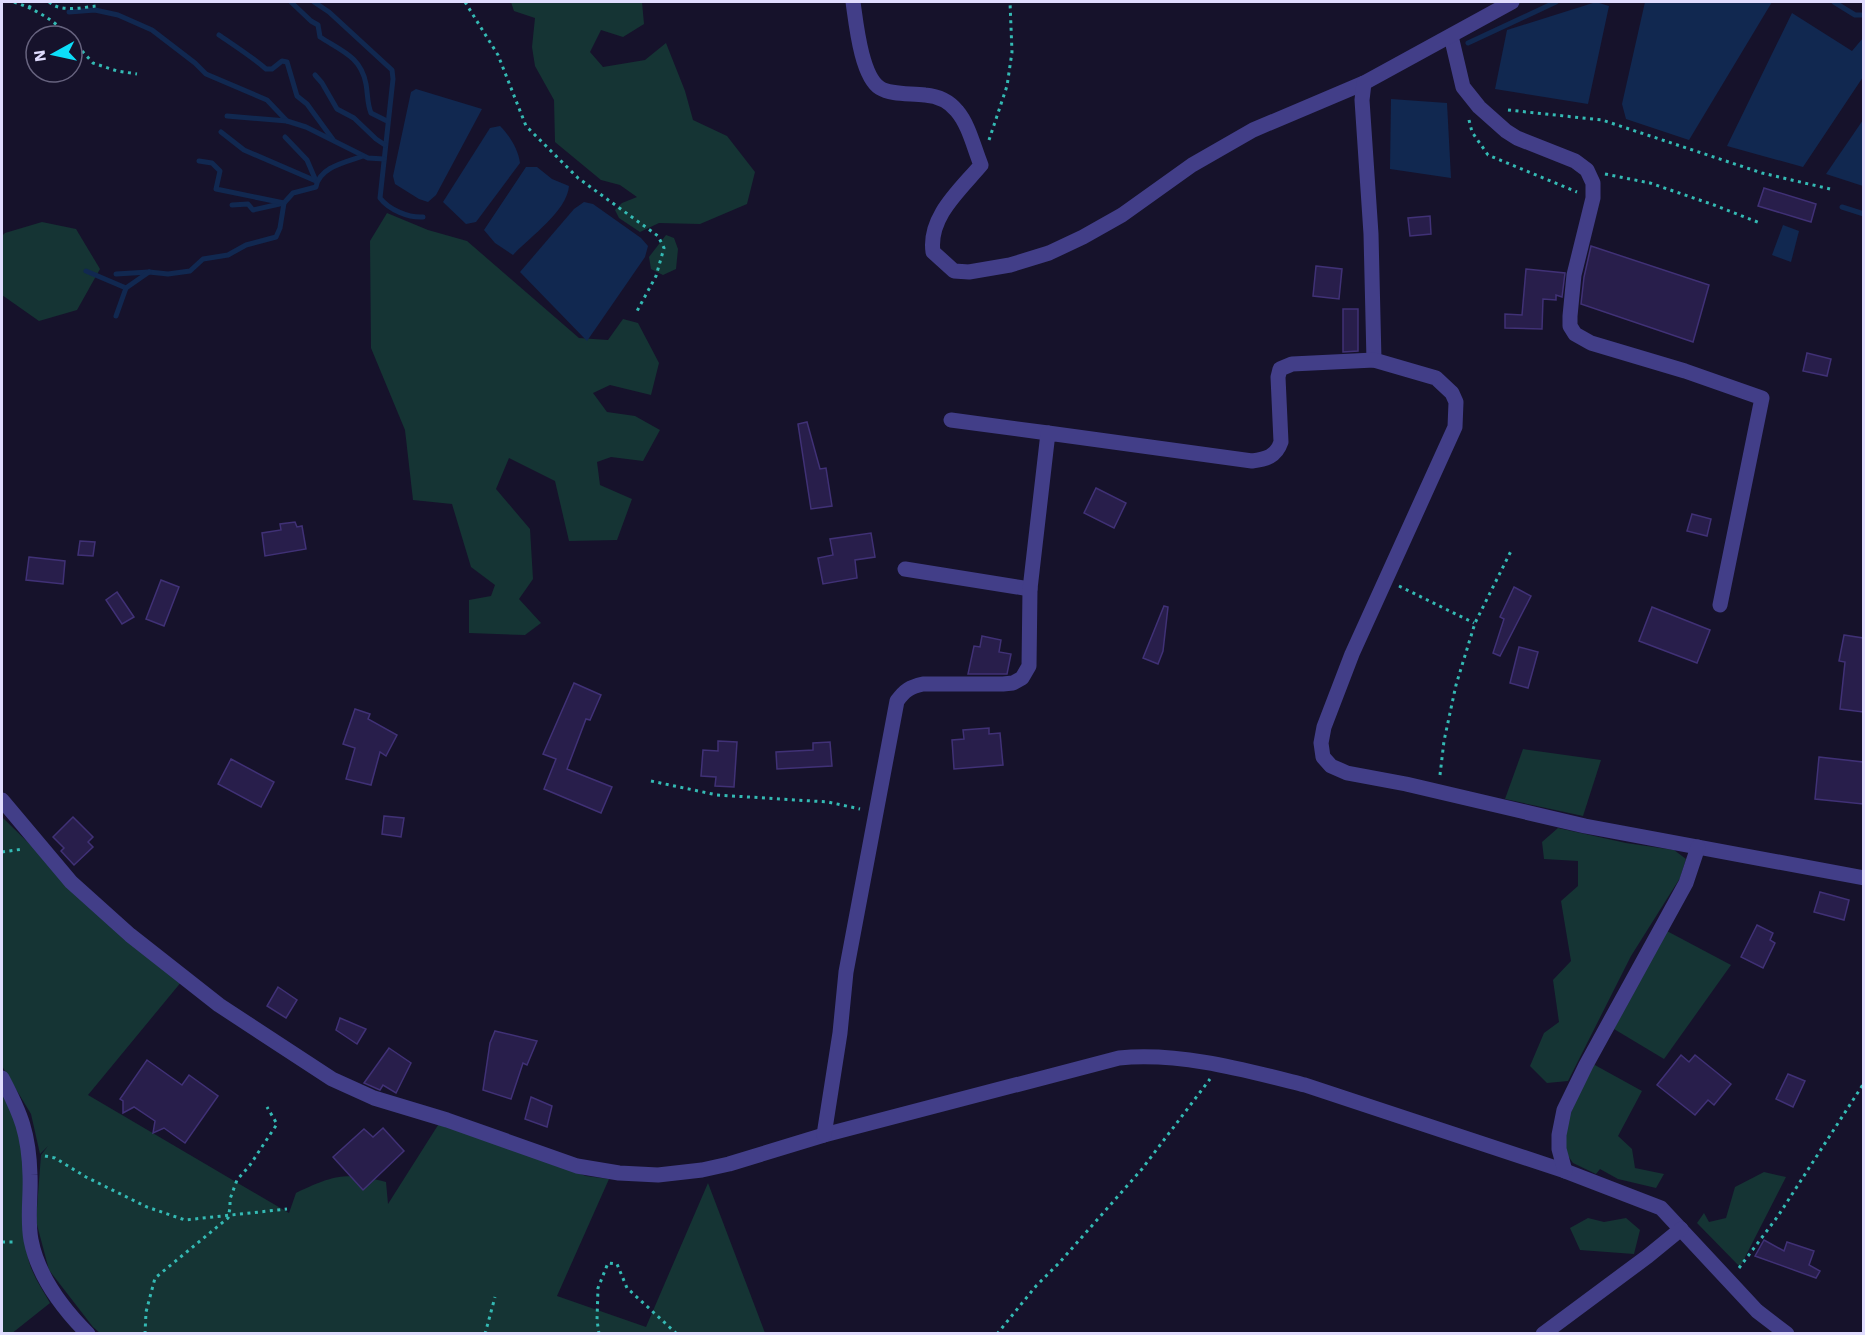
<svg xmlns="http://www.w3.org/2000/svg" width="1865" height="1335" font-family="'Work Sans',sans-serif">
<style>
.green{fill:#153434}
.water{fill:#112850}
.lines{fill:none;stroke-linecap:round;stroke-linejoin:round}
.stream{stroke:#112850;stroke-width:5}
.building{fill:#281e4b;stroke:#403176;stroke-width:1.5}
.path{stroke:#34bab4;stroke-width:3;stroke-dasharray:3 4.5;stroke-linecap:butt}
.minor{stroke:#423e88;stroke-width:15}
</style>
<rect width="100%" height="100%" fill="#16122b"/>
<!-- green -->
<g class="green">
<polygon points="511,2 642,2 644,24 623,37 601,30 590,52 603,67 645,60 666,43 685,91 693,120 727,136 755,172 747,204 700,224 659,223 640,232 619,218 615,210 622,203 637,197 620,185 601,180 555,142 554,100 535,66 532,47 535,18 514,11"/>
<polygon points="387,213 428,230 467,241 579,338 608,340 623,319 638,323 659,363 651,395 610,385 593,393 607,412 635,416 660,430 643,461 611,457 597,462 600,485 632,499 617,540 569,541 555,481 509,458 496,489 530,529 533,579 519,599 541,623 525,635 469,633 469,600 491,596 495,585 471,567 452,504 413,500 405,430 371,348 370,241"/>
<polygon points="42,222 76,229 100,269 77,310 39,321 2,295 2,236 5,233"/>
<polygon points="666,235 674,238 678,249 676,269 663,275 651,269 649,257"/>
<polygon points="1523,749 1601,760 1583,816 1505,799"/>
<path d="M2,817L93,906L182,981L88,1095L289,1213L296,1193C334,1175 345,1172 386,1182L388,1204L440,1122L586,1176L609,1179L557,1296L646,1327L708,1183L765,1333H100L93,1327L49,1270L36,1221L41,1155L48,1146L40,1154L31,1114L2,1066Z"/>
<polygon points="1558,828 1626,843 1674,850 1686,859 1680,878 1631,956 1568,1081 1547,1083 1530,1066 1544,1033 1559,1022 1553,980 1571,961 1561,901 1578,886 1578,861 1544,859 1542,842"/>
<polygon points="1665,930 1731,965 1664,1059 1614,1029"/>
<polygon points="1593,1064 1642,1091 1618,1136 1632,1149 1635,1168 1664,1174 1656,1188 1618,1179 1600,1169 1596,1174 1573,1163 1564,1150 1567,1121"/>
<path d="M2,1095C36,1137 18,1204 27,1253C30,1272 41,1287 50,1303L11,1334L2,1333Z"/>
<polygon points="1764,1172 1786,1177 1740,1267 1697,1223 1704,1213 1709,1222 1726,1218 1735,1187"/>
<polygon points="1588,1218 1604,1222 1626,1218 1640,1230 1634,1254 1580,1250 1570,1228"/>
</g>
<!-- water -->
<g class="water">
<polygon points="1596,2 1609,6 1588,104 1495,89 1507,30"/>
<polygon points="1645,2 1772,2 1689,140 1626,119 1622,104"/>
<polygon points="1792,13 1852,51 1863,38 1863,77 1803,167 1727,146"/>
<polygon points="416,89 482,109 436,195 428,202 419,199 395,184 393,176 411,92"/>
<polygon points="1391,99 1447,103 1451,178 1390,169"/>
<polygon points="1863,120 1863,186 1826,174"/>
<path d="M500,126C510,136 518,149 520,163L476,222L466,224L443,202L490,128Z"/>
<path d="M526,167H537L552,179L569,186C567,211 531,236 513,255L495,243L484,230Z"/>
<polygon points="584,202 593,204 641,238 648,246 645,257 587,341 520,272 574,209"/>
<polygon points="1783,225 1799,231 1791,262 1772,255"/>
</g>
<g class="lines">
<!-- stream -->
<g class="stream">
<path d="M291,2L311,21L318,25L320,37C342,51 361,57 366,84C368,95 367,103 371,113L387,121"/>
<path d="M314,2L329,12L392,70L393,79L380,198C389,210 409,218 423,217"/>
<polyline points="1834,2 1855,15 1864,15"/>
<polyline points="69,12 95,10 118,15 152,30 195,63 206,74 267,100 287,121"/>
<path d="M219,35C235,46 251,56 266,69H272L282,61L287,62L297,96L307,104L334,141L368,158L384,159"/>
<polyline points="1468,43 1556,2"/>
<polyline points="315,75 322,83 337,109 354,118 376,139 385,145"/>
<polyline points="227,116 287,121 306,127 332,140"/>
<polyline points="221,132 244,150 316,181"/>
<polyline points="285,137 307,160 316,181"/>
<path d="M232,205L248,204L253,210L284,203L293,193L316,187C319,167 346,162 363,156"/>
<polyline points="1842,207 1864,214"/>
<polyline points="86,271 126,288"/>
<polyline points="116,274 149,272 168,274 190,271 203,259 228,255 246,245 276,237 280,228 284,203 216,189 220,171 212,163 199,161"/>
<polyline points="116,316 126,288 149,272"/>
</g>
</g>
<!-- building -->
<g class="building">
<polygon points="1764,188 1816,204 1811,222 1758,206"/>
<polygon points="1430,216 1431,234 1410,236 1408,218"/>
<polygon points="1591,246 1709,285 1693,342 1581,304 1584,277"/>
<polygon points="1316,266 1342,269 1339,299 1313,296"/>
<polygon points="1526,269 1565,273 1562,297 1556,295 1556,300 1543,299 1542,329 1505,328 1505,314 1522,315"/>
<polygon points="1343,309 1358,309 1358,351 1343,352"/>
<polygon points="1807,353 1831,359 1827,376 1803,371"/>
<polygon points="807,422 820,469 826,468 832,506 811,509 798,424"/>
<polygon points="1096,488 1126,503 1114,528 1084,513"/>
<polygon points="1692,514 1711,519 1707,536 1687,531"/>
<polygon points="295,522 297,527 302,526 306,549 265,556 262,533 281,530 280,524"/>
<polygon points="871,533 875,557 855,560 857,578 823,584 818,558 833,555 830,539"/>
<polygon points="80,541 95,542 93,556 78,555"/>
<polygon points="29,557 65,561 63,584 26,580"/>
<polygon points="161,580 179,587 164,626 146,619"/>
<polygon points="1514,587 1531,596 1500,656 1493,653 1504,619 1500,617"/>
<polygon points="117,592 134,617 122,624 106,600"/>
<polygon points="1164,606 1168,607 1163,651 1158,664 1143,658"/>
<polygon points="1652,607 1710,630 1697,663 1639,641"/>
<polygon points="1844,635 1863,638 1863,712 1840,709 1845,662 1839,661"/>
<polygon points="982,636 1001,640 999,652 1011,654 1007,674 968,674 974,646 980,647"/>
<polygon points="1519,647 1538,652 1528,688 1510,683"/>
<polygon points="574,683 601,695 590,720 586,719 567,769 612,787 601,813 544,789 556,759 543,754"/>
<polygon points="355,709 370,714 368,719 397,735 386,756 380,752 371,785 346,779 355,748 343,744"/>
<polygon points="989,728 989,734 1000,733 1003,765 954,769 952,740 964,739 963,730"/>
<polygon points="718,741 737,742 734,787 715,786 716,777 701,776 703,750 718,751"/>
<polygon points="830,742 832,766 777,769 776,752 813,750 813,743"/>
<polygon points="1819,757 1863,762 1863,804 1815,799"/>
<polygon points="231,759 274,782 261,807 218,784"/>
<polygon points="384,816 404,818 401,837 382,834"/>
<polygon points="73,817 93,837 88,842 93,847 74,865 61,851 64,848 53,837"/>
<polygon points="1820,892 1849,900 1844,920 1814,912"/>
<polygon points="1757,925 1773,933 1770,940 1775,943 1763,968 1741,957"/>
<polygon points="278,987 297,1000 286,1018 267,1006"/>
<polygon points="340,1018 366,1029 357,1044 336,1030"/>
<polygon points="495,1031 537,1041 527,1065 523,1063 511,1099 483,1090 490,1043"/>
<polygon points="389,1048 411,1063 396,1093 383,1085 380,1090 364,1083"/>
<polygon points="1681,1055 1689,1062 1695,1055 1731,1084 1714,1105 1708,1100 1695,1115 1657,1085"/>
<polygon points="147,1060 182,1085 189,1075 218,1096 185,1143 164,1128 153,1133 155,1121 134,1107 123,1113 123,1101 120,1099"/>
<polygon points="1788,1074 1805,1081 1793,1107 1776,1099"/>
<polygon points="531,1097 552,1106 547,1127 525,1119"/>
<polygon points="383,1128 404,1151 363,1190 333,1157 364,1129 373,1137"/>
<polygon points="1764,1240 1784,1251 1787,1242 1814,1251 1809,1265 1820,1271 1816,1278 1755,1256"/>
</g>
<g class="lines">
<!-- path -->
<g class="path">
<path d="M14,2C35,9 54,20 69,36"/>
<path d="M49,2C61,13 83,7 97,6"/>
<polyline points="465,2 498,55 526,126 578,178 658,236 664,248 656,276 636,313"/>
<polyline points="29,8 32,2"/>
<polyline points="72,40 93,63 117,71 137,74"/>
<polyline points="1508,110 1602,120 1762,173 1830,189"/>
<polyline points="1469,120 1472,132 1488,155 1577,192"/>
<polyline points="989,140 1007,86 1012,52 1010,2"/>
<polyline points="1605,174 1650,183 1714,205 1760,223"/>
<polyline points="1399,586 1474,623"/>
<polyline points="1440,775 1444,741 1456,685 1475,623 1511,551"/>
<polyline points="651,781 717,795 828,802 860,809"/>
<polyline points="2,852 23,849"/>
<polyline points="45,1156 55,1158 86,1177 147,1207 185,1220 287,1209"/>
<polyline points="2,1242 15,1242"/>
<polyline points="1739,1268 1778,1216 1864,1083"/>
<polyline points="145,1334 146,1312 155,1278 228,1218 230,1208 230,1199 237,1180 250,1165 277,1124 267,1107"/>
<polyline points="485,1334 495,1297"/>
<polyline points="599,1334 597,1320 598,1288 608,1263 617,1264 627,1288 677,1334"/>
<polyline points="997,1334 1036,1286 1059,1263 1142,1169 1210,1079"/>
</g>
<!-- minor -->
<g class="minor">
<path d="M853,2C856,22 861,76 880,88C891,95 911,93 925,95C937,96 949,101 957,111C969,125 974,148 981,165C960,190 928,217 933,252L954,271L969,272L1010,265L1049,253L1083,237L1122,215L1192,165L1253,130L1364,83"/>
<polyline points="1451,36 1463,87 1479,107 1506,131 1517,138 1575,161 1587,170 1593,183 1593,198 1574,275 1570,316 1570,326 1575,334 1591,343 1685,371 1762,398 1720,605"/>
<polyline points="1374,360 1371,234 1362,100 1364,83 1512,2"/>
<polyline points="951,420 1048,433"/>
<polyline points="905,569 1030,589"/>
<path d="M2,800L71,882L130,935L219,1005L332,1079L374,1098L447,1120L577,1166L619,1173L658,1175L702,1170L729,1164L824,1135L1119,1058C1181,1052 1245,1070 1305,1085L1565,1171L1661,1208L1757,1311L1787,1334"/>
<path d="M2,1078C21,1114 29,1134 30,1175C31,1196 27,1219 31,1240C38,1276 62,1308 88,1334"/>
<path d="M824,1135L840,1033L846,972L897,701C905,690 910,687 923,684H1003L1013,683L1022,678L1029,666L1030,589L1048,433L1252,461C1266,459 1276,457 1281,442L1278,377L1280,369L1292,364L1374,360L1436,378L1452,393L1456,402L1455,427L1352,654L1324,727L1321,743L1323,757L1331,766L1347,773L1406,784L1585,826L1864,878"/>
<polyline points="1565,1171 1559,1149 1559,1135 1564,1110 1586,1065 1686,883 1698,847"/>
<polyline points="1543,1334 1648,1256 1681,1229"/>
</g>
</g>
<!-- border -->
<rect width="1865" height="1335" fill="none" stroke="#e0dcfe" stroke-width="6"/>
<!-- north arrow -->
<g transform="translate(54 54) rotate(262)"><circle r="28" fill="#16122b" stroke="#67637f" stroke-width="1.5"/>
<path d="M0-4.5L10 22L0 15L-10 22Z" fill="#0ddef9"/>
<text y="-9" font-size="16" font-weight="bold" text-anchor="middle" fill="#e0dcfe">N</text>
</g>
</svg>
